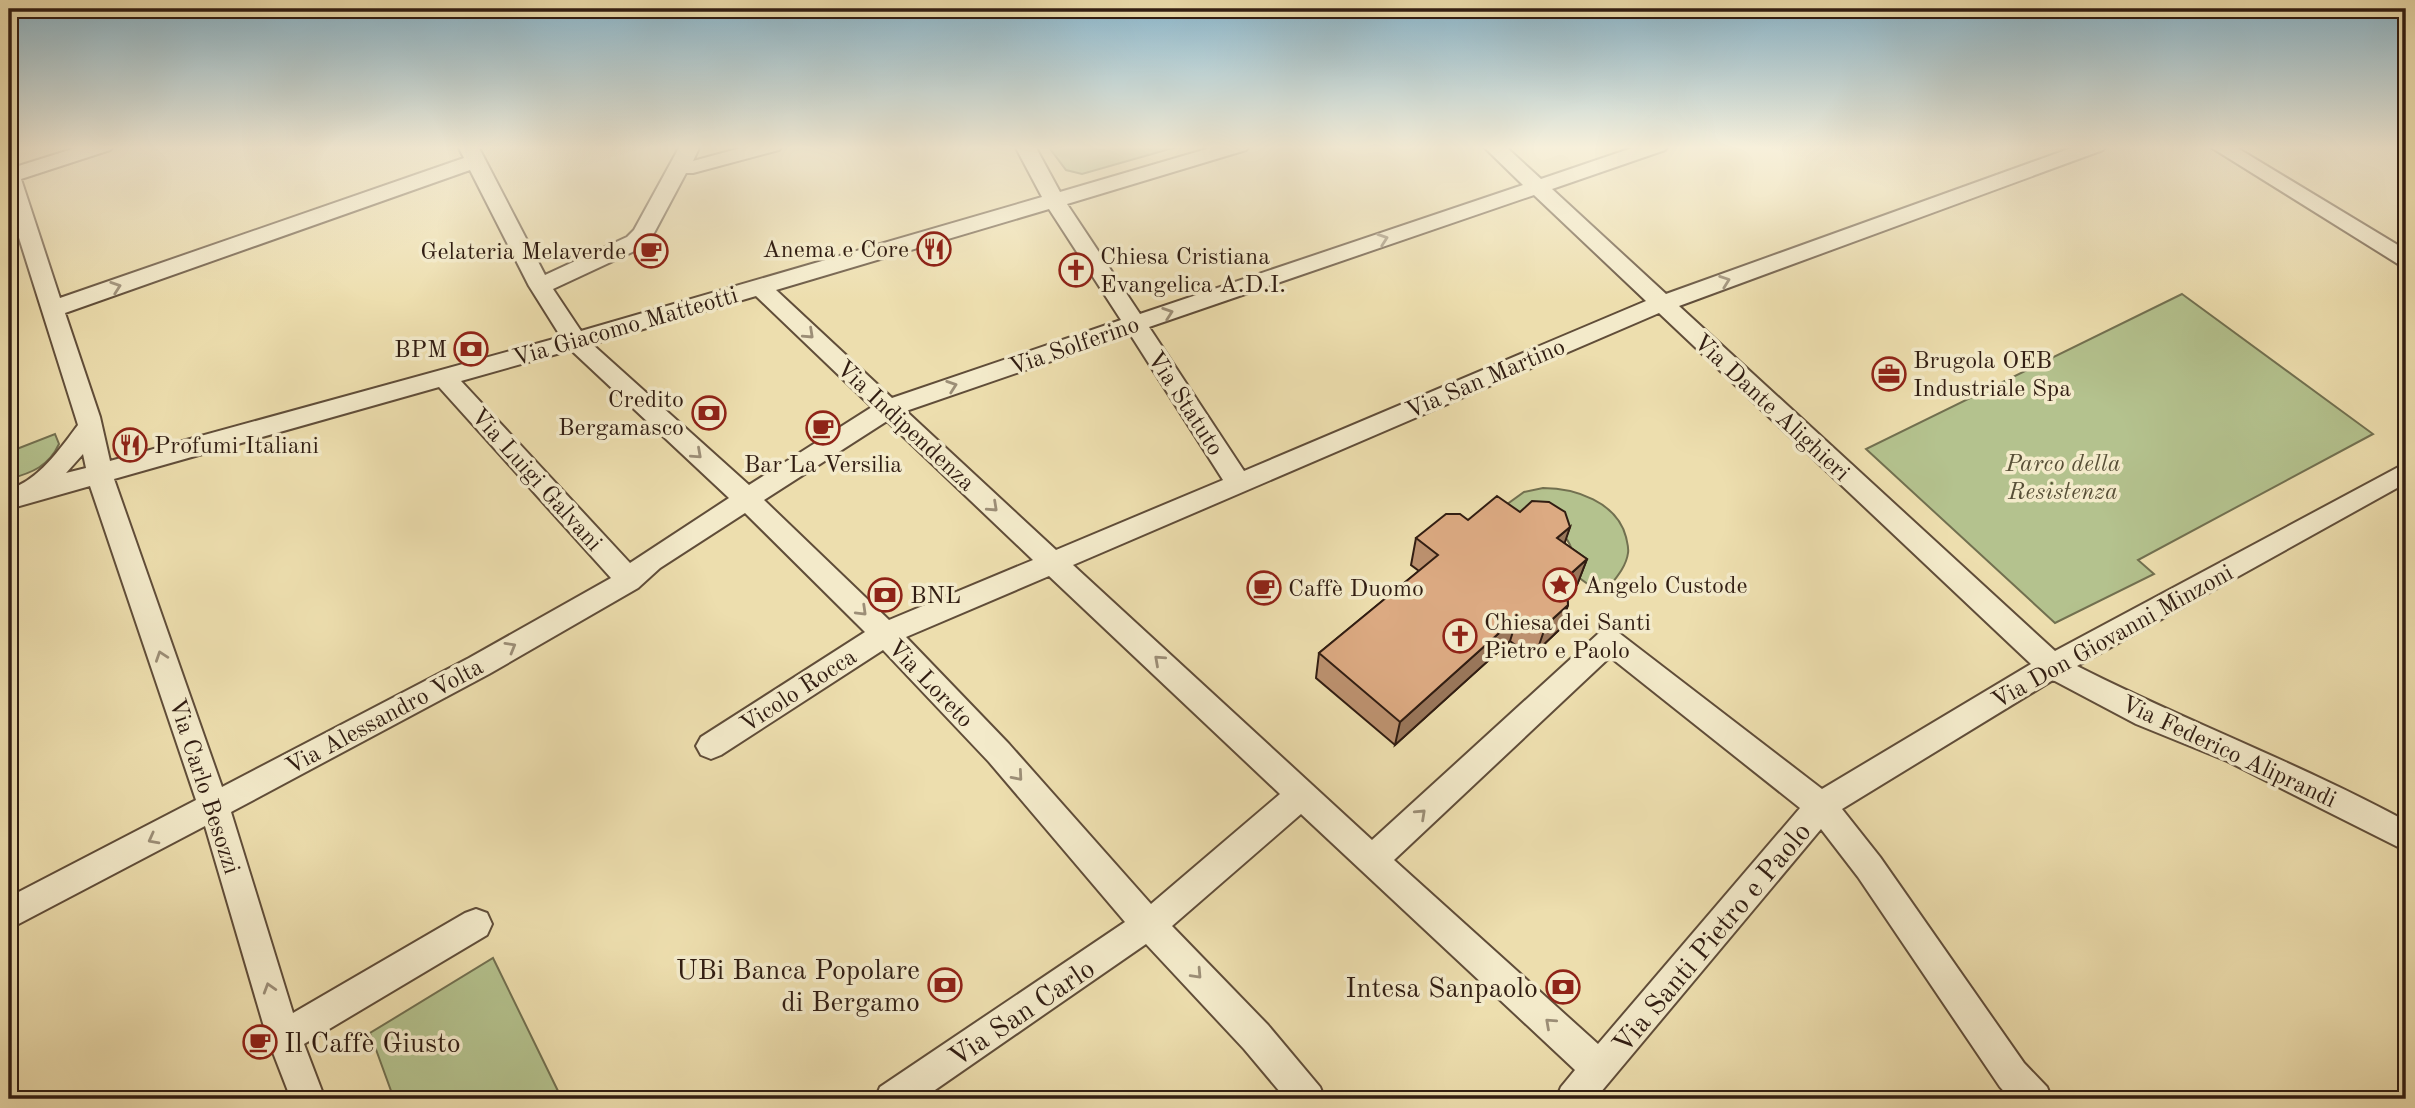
<svg xmlns="http://www.w3.org/2000/svg" width="2415" height="1108" font-family="'Old Standard TT',serif">
<style>
.green{fill:#b4c28e;stroke:#727050;stroke-width:2}
.lines{fill:none;stroke-linecap:round;stroke-linejoin:round}
.minor-casing{stroke:#604d39;stroke-width:4}
.minor{fill:#f3eaca;fill-rule:evenodd}
.wall{fill:#bd9270;stroke:#311d12;stroke-width:2}
.shaded-wall{fill:#9a775b;stroke:#311d12;stroke-width:2}
.building{fill:#dcaa82;stroke:#311d12;stroke-width:2}
.oneway{stroke:#9c8e77}
.labels{text-anchor:middle;stroke-width:7;stroke-linejoin:round;paint-order:stroke}
.poi-label{font-size:24px;fill:#311d12;stroke:#f3eaca;text-anchor:start}
.street-label{font-size:24px;fill:#311d12;stroke:#f3eaca}
.park-label{font-size:24px;font-style:italic;fill:#584f37;stroke:#f3eaca}
.near-street-label{font-size:28px;fill:#311d12;stroke:#f3eaca}
.near-poi-label{font-size:28px;fill:#311d12;stroke:#f3eaca;text-anchor:end}
</style>
<rect width="100%" height="100%" fill="#eddeae"/>
<filter id="stains"><feTurbulence type="fractalNoise" baseFrequency=".00286" numOctaves="4"/><feColorMatrix values="0 0 0 0 .2 0 0 0 0 .09 0 0 0 0 .02 0 0 0 .5 -.17"/></filter>
<radialGradient id="worn" r=".72"><stop offset=".6" stop-color="#630" stop-opacity="0"/><stop offset="1" stop-color="#630" stop-opacity=".3"/></radialGradient>
<!-- green -->
<g class="green">
<polygon points="1048,146 1180,146 1082,174 1066,170"/>
<polygon points="2182,294 2373,434 2138,560 2154,574 2055,623 1866,449"/>
<path d="M55,434L59,444C49,466 32,473 9,479V452Z"/>
<path d="M1543,488C1575,488 1617,502 1626,537C1627,542 1629,548 1628,553C1626,569 1612,582 1603,595L1560,564L1573,554C1565,517 1523,520 1492,515L1524,492Z"/>
<polygon points="493,958 558,1091 546,1099 394,1099 370,1033"/>
</g>
<g class="lines">
<defs>
<g id="minor">
<path d="M82,146H113L110,150L21,179L60,298L464,158L458,146H478L545,275L627,237L634,230L680,146H700L693,161L748,146H782L779,150L693,173H686L654,233L643,247L553,289L581,331L1042,197L1015,146H1035L1060,192L1217,146H1249L1246,150L1067,204L1140,314L1523,185L1483,146H1505L1541,179L1638,146H1668L1665,150L1552,189L1666,294L2077,146H2106L2103,150L1679,306L2055,651L2406,463V483L2077,666C2185,721 2299,763 2406,821V851L2227,761L2136,724L2053,680L1842,809L1880,857L2024,1063L2047,1087L2052,1099H2011L2000,1087L1858,877L1821,829L1595,1099H1556L1561,1087L1575,1070L1301,814L1172,926L1268,1025L1320,1087L1325,1099H1286L1244,1049L1146,944L922,1099H875L880,1087L1125,922L989,762L883,650L721,755L711,759L701,755L696,746L701,737L865,632L745,513L660,568L638,588L489,674L231,812L293,1013L465,913L476,909L487,913L492,924L487,935L304,1044L325,1099H291L267,1037L205,826L9,929V897L196,800L90,486L9,509V489C38,481 60,449 78,425L9,206V169ZM470,170L529,286L561,337L110,461L100,417L65,313ZM1534,195L1646,301L1244,471L1149,327ZM1049,209L1121,320L892,398L776,290ZM756,296L872,407L749,485L592,344ZM1659,313L2031,664L1822,789L1619,633L1609,630L1599,633L1372,840L1073,565ZM1130,334L1223,480L1056,550L906,411ZM571,350L729,498L630,563L461,381ZM439,387L611,578L469,658L222,787L114,479ZM887,421L1033,560L889,620L764,500ZM83,454L86,468L66,473ZM1049,576L1280,794L1151,904L1009,744L906,637ZM1610,657L1800,808L1598,1044L1394,860Z"/>
<polygon points="2209,146 2234,146 2406,250 2406,266 2398,264"/>
</g>
</defs>
<!-- minor casing -->
<use href="#minor" class="minor-casing"/>
<!-- minor -->
<use href="#minor" class="minor"/>
</g>
<!-- wall -->
<polygon class="wall" points="1520,512 1570,527 1564,543 1587,559 1577,585 1567,594 1568,605 1559,630 1537,651 1522,650 1510,641 1395,745 1316,678 1319,653 1419,571 1411,565 1416,538 1468,520"/>
<!-- shaded-wall -->
<g class="shaded-wall">
<polygon points="1570,527 1561,554 1557,538"/>
<polygon points="1587,559 1577,585 1557,603 1566,578"/>
<polygon points="1568,605 1559,630 1537,651 1546,625"/>
<polygon points="1518,616 1510,641 1395,745 1400,722"/>
</g>
<!-- building -->
<polygon class="building" points="1497,496 1520,512 1532,501 1549,502 1565,512 1570,527 1557,538 1587,559 1566,578 1568,605 1546,625 1530,625 1518,616 1400,722 1319,653 1438,555 1416,538 1446,514 1460,514 1468,520"/>
<!-- one-way arrows -->
<defs><path id="oneway-chevron" d="M-2-3.5L2.5 0L-2 3.5" fill="none" stroke-width="1.6" stroke-linecap="round" stroke-linejoin="round" transform="scale(1.75)"/></defs>
<g class="oneway">
<use href="#oneway-chevron" transform="translate(1383 239) rotate(-19)"/>
<use href="#oneway-chevron" transform="translate(1725 281) rotate(-20)"/>
<use href="#oneway-chevron" transform="translate(116 287) rotate(-19)"/>
<use href="#oneway-chevron" transform="translate(1168 313) rotate(-19)"/>
<use href="#oneway-chevron" transform="translate(809 334) rotate(43)"/>
<use href="#oneway-chevron" transform="translate(952 386) rotate(-19)"/>
<use href="#oneway-chevron" transform="translate(697 454) rotate(42)"/>
<use href="#oneway-chevron" transform="translate(993 507) rotate(43)"/>
<use href="#oneway-chevron" transform="translate(862 611) rotate(44)"/>
<use href="#oneway-chevron" transform="translate(511 647) rotate(-30)"/>
<use href="#oneway-chevron" transform="translate(161 656) rotate(-109)"/>
<use href="#oneway-chevron" transform="translate(1159 660) rotate(-138)"/>
<use href="#oneway-chevron" transform="translate(1018 776) rotate(49)"/>
<use href="#oneway-chevron" transform="translate(1421 814) rotate(-43)"/>
<use href="#oneway-chevron" transform="translate(153 839) rotate(152)"/>
<use href="#oneway-chevron" transform="translate(1197 974) rotate(47)"/>
<use href="#oneway-chevron" transform="translate(269 988) rotate(-107)"/>
<use href="#oneway-chevron" transform="translate(1550 1023) rotate(-138)"/>
</g>
<!-- sky -->
<linearGradient id="sky" x2="0" y2="1"><stop stop-color="#89b7ce"/><stop offset="0.49" stop-color="#f7f0db"/><stop offset="1" stop-color="#f7f0db" stop-opacity="0"/></linearGradient>
<rect width="2415" height="301" fill="url(#sky)"/>
<!-- icons -->
<defs>
<symbol id="restaurant-ring" viewBox="-11 -11 22 22"><circle r="9.5" fill="#f3eaca" stroke="#8f2418" stroke-width="1.5"/><path d="M-5-6h1v4h1v-4h1v4h1v-4h1v5L-1.5 .5V6h-2V.5L-5-1ZM5-6V6H3V1.5H1.5Q1.5-4 5-6Z" fill="#8f2418"/></symbol>
<symbol id="cafe-ring" viewBox="-11 -11 22 22"><circle r="9.5" fill="#f3eaca" stroke="#8f2418" stroke-width="1.5"/><path d="M-5.5-4.5H6V0H3Q3 3.5 0 3.5H-2.5Q-5.5 3.5-5.5 0ZM3-3.2v2h1.7v-2ZM-6 4.5H4V6H-6Z" fill="#8f2418"/></symbol>
<symbol id="church-ring" viewBox="-11 -11 22 22"><circle r="9.5" fill="#f3eaca" stroke="#8f2418" stroke-width="1.5"/><path d="M-1.2-6h2.4v3.5h3.3v2.4h-3.3V6h-2.4V-.1h-3.3v-2.4h3.3Z" fill="#8f2418"/></symbol>
<symbol id="bank-ring" viewBox="-11 -11 22 22"><circle r="9.5" fill="#f3eaca" stroke="#8f2418" stroke-width="1.5"/><path d="M-6-4H6V4H-6ZM0-2.3a2.3 2.3 0 1 0 0 4.6a2.3 2.3 0 1 0 0-4.6Z" fill="#8f2418"/></symbol>
<symbol id="office-ring" viewBox="-11 -11 22 22"><circle r="9.5" fill="#f3eaca" stroke="#8f2418" stroke-width="1.5"/><path d="M-6-3h4V-5.5h4V-3h4V5H-6ZM-1-4.5V-3h2v-1.5ZM-6 0V1H6V0Z" fill="#8f2418"/></symbol>
<symbol id="sight-ring" viewBox="-11 -11 22 22"><circle r="9.5" fill="#f3eaca" stroke="#8f2418" stroke-width="1.5"/><path d="M0-6L1.8-2.2L6-1.7L2.9 1.2L3.7 5.4L0 3.3L-3.7 5.4L-2.9 1.2L-6-1.7L-1.8-2.2Z" fill="#8f2418"/></symbol>
</defs>
<g fill-rule="evenodd">
<use href="#restaurant-ring" x="915" y="230" width="38" height="38"/>
<use href="#cafe-ring" x="632" y="232" width="38" height="38"/>
<use href="#church-ring" x="1057" y="251" width="38" height="38"/>
<use href="#bank-ring" x="452" y="330" width="38" height="38"/>
<use href="#office-ring" x="1870" y="355" width="38" height="38"/>
<use href="#bank-ring" x="690" y="394" width="38" height="38"/>
<use href="#cafe-ring" x="804" y="409" width="38" height="38"/>
<use href="#restaurant-ring" x="111" y="426" width="38" height="38"/>
<use href="#sight-ring" x="1541" y="566" width="38" height="38"/>
<use href="#cafe-ring" x="1245" y="569" width="38" height="38"/>
<use href="#bank-ring" x="866" y="576" width="38" height="38"/>
<use href="#church-ring" x="1441" y="617" width="38" height="38"/>
<use href="#bank-ring" x="926" y="966" width="38" height="38"/>
<use href="#bank-ring" x="1544" y="968" width="38" height="38"/>
<use href="#cafe-ring" x="241" y="1023" width="38" height="38"/>
</g>
<g class="labels">
<!-- poi labels -->
<g class="poi-label">
<text x="909" y="257" text-anchor="end">Anema e Core</text>
<text x="626" y="259" text-anchor="end">Gelateria Melaverde</text>
<text x="1100" y="264">Chiesa Cristiana<tspan x="1100" dy="28">Evangelica A.D.I.</tspan></text>
<text x="447" y="357" text-anchor="end">BPM</text>
<text x="1913" y="368">Brugola OEB<tspan x="1913" dy="28">Industriale Spa</tspan></text>
<text x="684" y="407" text-anchor="end">Credito<tspan x="684" dy="28">Bergamasco</tspan></text>
<text x="154" y="453">Profumi Italiani</text>
<text x="823" y="472" text-anchor="middle">Bar La Versilia</text>
<text x="1584" y="593">Angelo Custode</text>
<text x="1288" y="596">Caffè Duomo</text>
<text x="910" y="603">BNL</text>
<text x="1484" y="630">Chiesa dei Santi<tspan x="1484" dy="28">Pietro e Paolo</tspan></text>
</g>
<!-- street labels -->
<g class="street-label">
<text transform="translate(625 326) rotate(-16)" y="8">Via Giacomo Matteotti</text>
<text transform="translate(1074 345) rotate(-19)" y="8">Via Solferino</text>
<text transform="translate(1485 378) rotate(-23)" y="8">Via San Martino</text>
<text transform="translate(1186 403) rotate(57)" y="8">Via Statuto</text>
<text transform="translate(1772 407) rotate(43)" y="8">Via Dante Alighieri</text>
<text transform="translate(906 425) rotate(43)" y="8">Via Indipendenza</text>
<text transform="translate(537 479) rotate(48)" y="8">Via Luigi Galvani</text>
<text transform="translate(2112 636) rotate(-29)" y="8">Via Don Giovanni Minzoni</text>
<text transform="translate(931 683) rotate(46)" y="8">Via Loreto</text>
<text transform="translate(798 690) rotate(-33)" y="8">Vicolo Rocca</text>
<text transform="translate(384 716) rotate(-28)" y="8">Via Alessandro Volta</text>
<text transform="translate(2229 751) rotate(25)" y="8">Via Federico Aliprandi</text>
<text transform="translate(205 786) rotate(72)" y="8">Via Carlo Besozzi</text>
</g>
<!-- park labels -->
<g class="park-label">
<text x="2063" y="471">Parco della<tspan x="2063" dy="28">Resistenza</tspan></text>
</g>
<!-- near-street labels -->
<g class="near-street-label">
<text transform="translate(1711 937) rotate(-50)" y="10">Via Santi Pietro e Paolo</text>
<text transform="translate(1021 1012) rotate(-34)" y="10">Via San Carlo</text>
</g>
<!-- near-poi labels -->
<g class="near-poi-label">
<text x="920" y="979">UBi Banca Popolare<tspan x="920" dy="32">di Bergamo</tspan></text>
<text x="1538" y="997">Intesa Sanpaolo</text>
<text x="284" y="1052" text-anchor="start">Il Caffè Giusto</text>
</g>
</g>
<!-- margin -->
<rect width="2415" height="1108" fill="none" stroke="#eddeae" stroke-width="35"/>
<rect x="10" y="10" width="2394" height="1087" fill="none" stroke="#311d12" stroke-width="3.5"/>
<rect x="18" y="18" width="2380" height="1073" fill="none" stroke="#311d12" stroke-width="2"/>
<rect width="100%" height="100%" filter="url(#stains)"/>
<rect width="100%" height="100%" fill="url(#worn)"/>
</svg>
